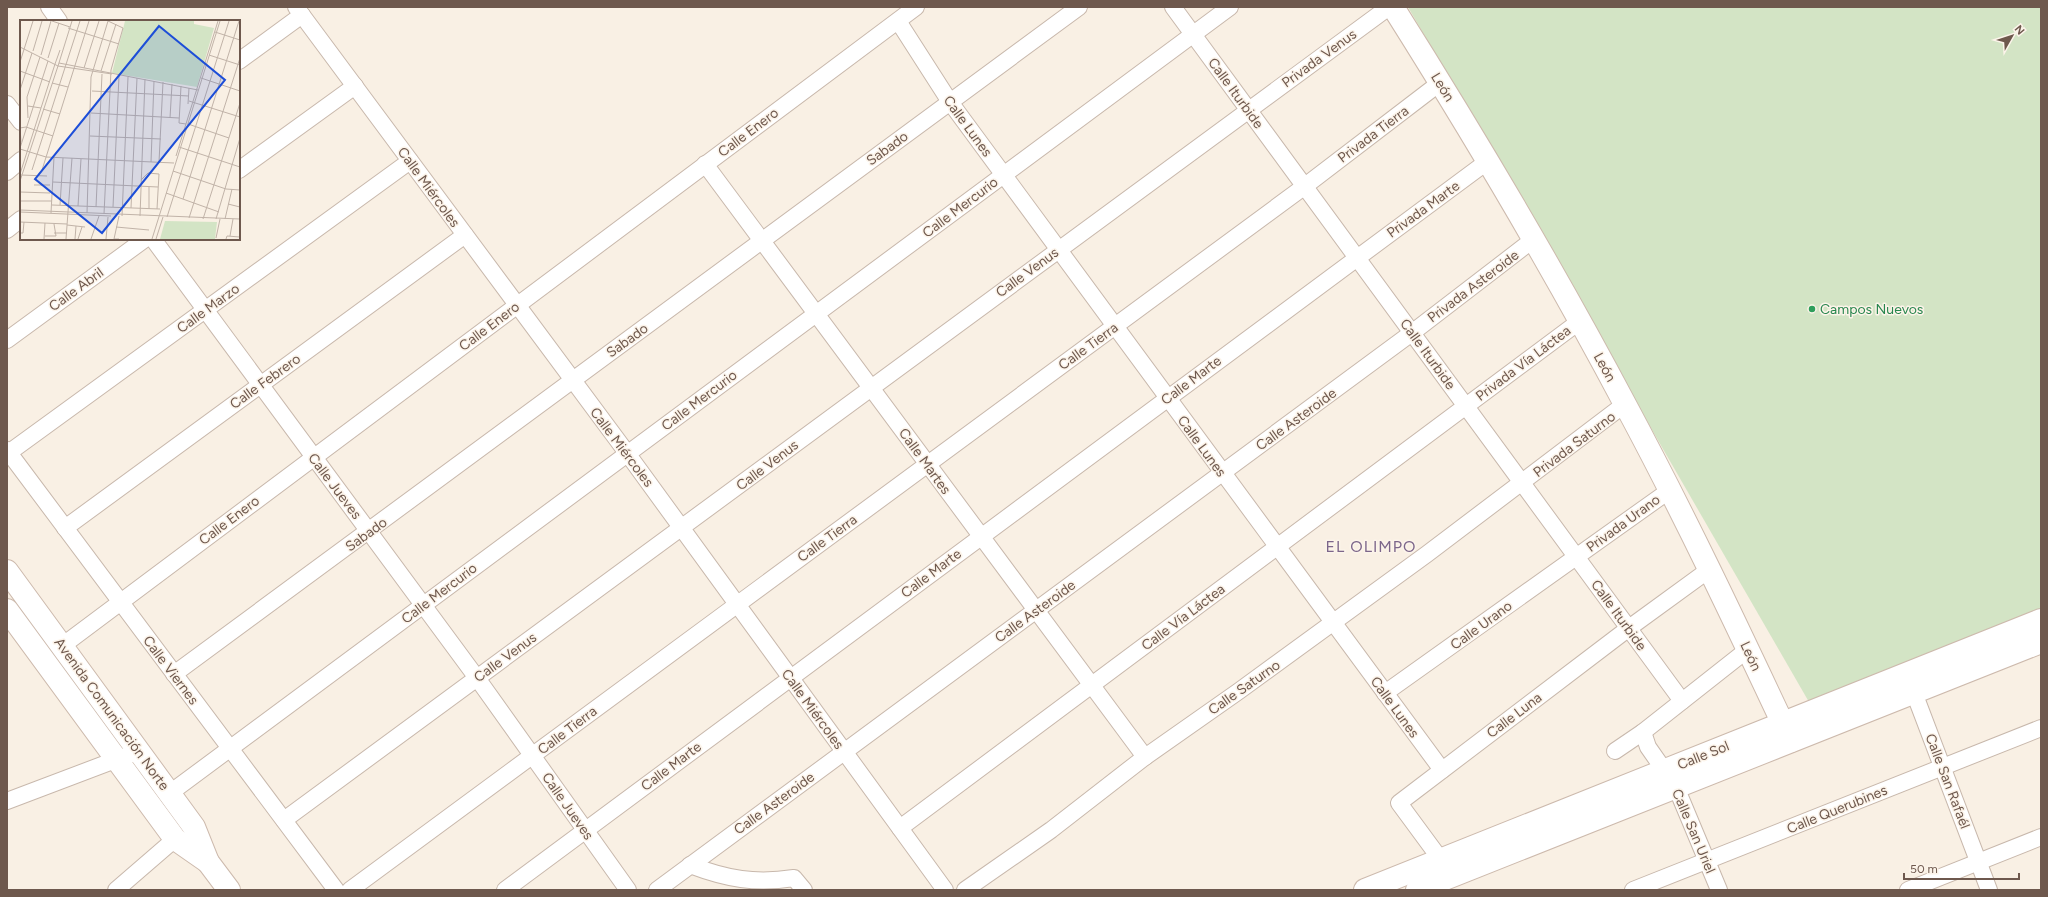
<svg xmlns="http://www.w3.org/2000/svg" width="2048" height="897" font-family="Figtree,sans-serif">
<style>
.green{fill:#d3e4c5}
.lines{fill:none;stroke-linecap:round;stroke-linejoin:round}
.street-casing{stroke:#c8b8ac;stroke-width:18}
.secondary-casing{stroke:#cdbaad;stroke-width:24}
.street{stroke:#fff;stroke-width:16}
.secondary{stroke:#fff;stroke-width:22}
.leisure-dot{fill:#2e9e5b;stroke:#fcf4ea;stroke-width:1.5}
.labels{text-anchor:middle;stroke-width:3;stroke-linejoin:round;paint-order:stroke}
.street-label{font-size:14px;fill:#6e584d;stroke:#fcf4ea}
.leisure-label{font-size:14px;fill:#27864d;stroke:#fcf4ea;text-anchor:start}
.quarter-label{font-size:16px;letter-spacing:1px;fill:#7c668a;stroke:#fcf4ea}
.inset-road{fill:none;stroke:#c1b3a8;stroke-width:1}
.view{fill:#1d4ed8;fill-opacity:0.15;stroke:#1d4ed8;stroke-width:2}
.inset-edge{fill:none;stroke:#6e584d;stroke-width:2}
</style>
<rect width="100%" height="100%" fill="#f9f0e4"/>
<!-- green -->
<polygon class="green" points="1408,7 2041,7 2041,610 1813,709"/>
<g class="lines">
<defs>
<g id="street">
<polyline points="49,7 59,21"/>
<polyline points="296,7 627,453 945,890"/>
<polyline points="1173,7 1682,701"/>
<polyline points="898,21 950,102 1442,770"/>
<polyline points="239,61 302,15"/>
<polyline points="7,104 21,122"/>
<polyline points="705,164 1145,757"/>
<polyline points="239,170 355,86"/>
<polyline points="7,172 21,160"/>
<polyline points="7,230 21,219"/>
<polyline points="153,239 477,678 628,890"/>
<polyline points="7,340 145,239"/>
<polyline points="7,450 336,890"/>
<polyline points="7,454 410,161"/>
<polyline points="65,528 465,235"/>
<polyline points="62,646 916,7"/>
<polyline points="174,674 1079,7"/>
<polyline points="1910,682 1989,890"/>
<polyline points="1385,693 1670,490"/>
<polyline points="1643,732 1648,747 1676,787 1719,890"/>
<polyline points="1615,751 1643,732 1747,650"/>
<polyline points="170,793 1230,7"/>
<polyline points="7,801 139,751"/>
<polyline points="284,820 1389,7"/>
<polyline points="900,828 1580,321"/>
<polyline points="1441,860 1399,803 1629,628 1710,569"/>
<path d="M690,865C727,879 755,884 794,878L804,890"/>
<polyline points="116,890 175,839"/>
<polyline points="350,890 1305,186 1441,82"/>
<polyline points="505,890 1488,161"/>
<polyline points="657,890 1413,332 1534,239"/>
<polyline points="965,890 1051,830 1145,757 1239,691 1427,554 1625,404"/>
<polyline points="1633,890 2041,728"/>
<polyline points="1908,890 2041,837"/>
</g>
<g id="secondary">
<path d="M1393,7C1475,137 1554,270 1626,406C1685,516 1738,628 1791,741"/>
<polyline points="7,571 194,827 208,862 229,890"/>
<polyline points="7,610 175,839 208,862"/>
<polyline points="1365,890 2041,620"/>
<polyline points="1417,890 2041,642"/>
</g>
</defs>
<!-- street casing -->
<use href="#street" class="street-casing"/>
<!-- secondary casing -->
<use href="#secondary" class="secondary-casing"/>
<!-- street -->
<use href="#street" class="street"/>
<!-- secondary -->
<use href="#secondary" class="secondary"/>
</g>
<!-- markers -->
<circle class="leisure-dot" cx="1812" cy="309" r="4"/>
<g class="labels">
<!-- street labels -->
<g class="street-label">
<text transform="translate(1319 58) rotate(-36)" y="5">Privada Venus</text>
<text transform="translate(1443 87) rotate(58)" y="5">León</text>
<text transform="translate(1236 93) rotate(54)" y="5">Calle Iturbide</text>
<text transform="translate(968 126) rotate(54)" y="5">Calle Lunes</text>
<text transform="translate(748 132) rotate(-37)" y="5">Calle Enero</text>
<text transform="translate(1373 134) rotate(-37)" y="5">Privada Tierra</text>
<text transform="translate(887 148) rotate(-36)" y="5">Sabado</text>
<text transform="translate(429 187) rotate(54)" y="5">Calle Miércoles</text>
<text transform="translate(960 207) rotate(-37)" y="5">Calle Mercurio</text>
<text transform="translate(1423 209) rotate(-36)" y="5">Privada Marte</text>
<text transform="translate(1027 272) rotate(-36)" y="5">Calle Venus</text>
<text transform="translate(1473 286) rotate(-37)" y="5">Privada Asteroide</text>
<text transform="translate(76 289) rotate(-36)" y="5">Calle Abril</text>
<text transform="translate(208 308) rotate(-36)" y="5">Calle Marzo</text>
<text transform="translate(489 326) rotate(-37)" y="5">Calle Enero</text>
<text transform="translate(627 340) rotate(-36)" y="5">Sabado</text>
<text transform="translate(1088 346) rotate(-36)" y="5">Calle Tierra</text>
<text transform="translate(1428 354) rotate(54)" y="5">Calle Iturbide</text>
<text transform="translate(1523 363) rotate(-37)" y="5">Privada Vía Láctea</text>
<text transform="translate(1605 367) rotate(61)" y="5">León</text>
<text transform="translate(1191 380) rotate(-37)" y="5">Calle Marte</text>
<text transform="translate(265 381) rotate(-36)" y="5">Calle Febrero</text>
<text transform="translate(699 400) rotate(-37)" y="5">Calle Mercurio</text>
<text transform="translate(1296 419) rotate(-36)" y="5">Calle Asteroide</text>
<text transform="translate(1574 444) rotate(-37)" y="5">Privada Saturno</text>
<text transform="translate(1202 446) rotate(54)" y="5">Calle Lunes</text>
<text transform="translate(622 447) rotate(53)" y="5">Calle Miércoles</text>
<text transform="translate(925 461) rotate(54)" y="5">Calle Martes</text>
<text transform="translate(767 465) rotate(-37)" y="5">Calle Venus</text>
<text transform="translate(335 486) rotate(53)" y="5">Calle Jueves</text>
<text transform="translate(229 520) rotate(-37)" y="5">Calle Enero</text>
<text transform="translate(1623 523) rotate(-36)" y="5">Privada Urano</text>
<text transform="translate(366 534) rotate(-36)" y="5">Sabado</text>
<text transform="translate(827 538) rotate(-36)" y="5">Calle Tierra</text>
<text transform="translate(931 573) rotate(-37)" y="5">Calle Marte</text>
<text transform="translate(439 593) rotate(-37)" y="5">Calle Mercurio</text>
<text transform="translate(1035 611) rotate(-36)" y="5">Calle Asteroide</text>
<text transform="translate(1619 615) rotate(54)" y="5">Calle Iturbide</text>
<text transform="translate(1183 617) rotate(-37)" y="5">Calle Vía Láctea</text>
<text transform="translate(1481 625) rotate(-36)" y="5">Calle Urano</text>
<text transform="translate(1751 656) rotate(65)" y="5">León</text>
<text transform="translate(505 657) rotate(-36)" y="5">Calle Venus</text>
<text transform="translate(171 670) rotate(53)" y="5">Calle Viernes</text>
<text transform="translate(1244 687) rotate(-35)" y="5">Calle Saturno</text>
<text transform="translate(1395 707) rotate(54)" y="5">Calle Lunes</text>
<text transform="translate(813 709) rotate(54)" y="5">Calle Miércoles</text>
<text transform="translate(112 714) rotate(54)" y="5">Avenida Comunicación Norte</text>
<text transform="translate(1514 715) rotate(-37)" y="5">Calle Luna</text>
<text transform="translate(567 730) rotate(-37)" y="5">Calle Tierra</text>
<text transform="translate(1703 755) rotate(-22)" y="5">Calle Sol</text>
<text transform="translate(671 766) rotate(-37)" y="5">Calle Marte</text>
<text transform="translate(1948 781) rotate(69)" y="5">Calle San Rafaél</text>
<text transform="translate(774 803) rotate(-36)" y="5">Calle Asteroide</text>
<text transform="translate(568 806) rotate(55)" y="5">Calle Jueves</text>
<text transform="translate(1837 809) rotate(-22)" y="5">Calle Querubines</text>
<text transform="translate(1694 831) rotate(67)" y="5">Calle San Uriel</text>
</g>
<!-- leisure labels -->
<g class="leisure-label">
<text x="1820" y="314">Campos Nuevos</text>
</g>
<!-- quarter labels -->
<g class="quarter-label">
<text x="1371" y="552">EL OLIMPO</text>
</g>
</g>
<!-- overview -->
<g transform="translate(20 20)">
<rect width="220" height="220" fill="#f9f0e4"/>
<path d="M105,1H174V4L194,8L177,67L92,53ZM145,201L197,202L195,219H140Z" fill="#d3e4c5"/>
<path class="inset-road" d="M32,1L50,7M48,8L99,24M195,12L220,20M0,27L38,46L52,1M13,31L22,1M21,35L31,1M189,35L220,45M28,38L39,3M0,42L13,1M39,43L178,70M35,44L40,30M64,48L79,1M0,51L30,62M81,51L96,4M181,58L220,71M32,63L48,67M161,66L159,103L166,104M0,70L12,33M72,71L169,76M169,81L220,97M168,84L169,68M8,86L21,88M23,89L40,94M71,93L159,98M8,98L7,77L20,37M150,98L152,64M168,104L209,118M0,108L6,107L33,116M0,108L1,122M70,116L141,119M159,127L220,147M0,128L28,41M0,129L26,137L154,143M156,136L198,1M131,142L134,61M139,142L143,62M12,150L60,1M22,150L69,1M153,151L206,169L220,170M0,154L35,44M1,155L27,156M121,160L128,153L139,154L137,189M0,161L38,46L92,54M33,162L138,167M14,165H30M0,172L30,173M146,173L199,192M163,179L219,1M0,181H32M208,184L220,187M32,185L140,189M40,185L43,138M58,186L61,139M76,187L82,54M93,187L99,56M111,188L117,58M129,189V167M0,190L220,199M0,192L91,196M31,193L34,137M67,193L71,57L88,1L103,8L91,50L84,194M102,196L108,57M120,196L125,59M147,197L209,1M169,198L220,38M183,199L220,83M196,199L220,118M205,199L212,169M0,202L47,204M47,205L65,207M96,207L129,210M0,213H3L4,202M34,213H47M25,216H36L34,204M210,216L213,199M196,218L200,199M24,219L25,203M46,219L52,138M55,219L56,206M58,219L62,207M71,219L79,196M86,219L88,197M99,219H94L99,196M132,219L200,1M136,219L143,197M206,219L207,216L220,217"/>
<path class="view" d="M139,6L205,60L82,213L15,159Z"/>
<rect width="220" height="220" class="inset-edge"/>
</g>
<!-- border -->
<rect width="2048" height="897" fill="none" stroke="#6e584d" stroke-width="16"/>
<!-- north arrow -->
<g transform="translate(2012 36) rotate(51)" stroke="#fcf4ea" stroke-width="3" paint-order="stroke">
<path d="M0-3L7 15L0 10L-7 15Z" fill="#6e584d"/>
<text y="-6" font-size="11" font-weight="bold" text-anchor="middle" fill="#6e584d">N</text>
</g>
<!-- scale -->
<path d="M1904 873v6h115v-6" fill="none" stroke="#6e584d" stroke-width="2"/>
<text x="1910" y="873" font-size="12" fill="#6e584d" stroke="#fcf4ea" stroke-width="3" paint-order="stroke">50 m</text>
</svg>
